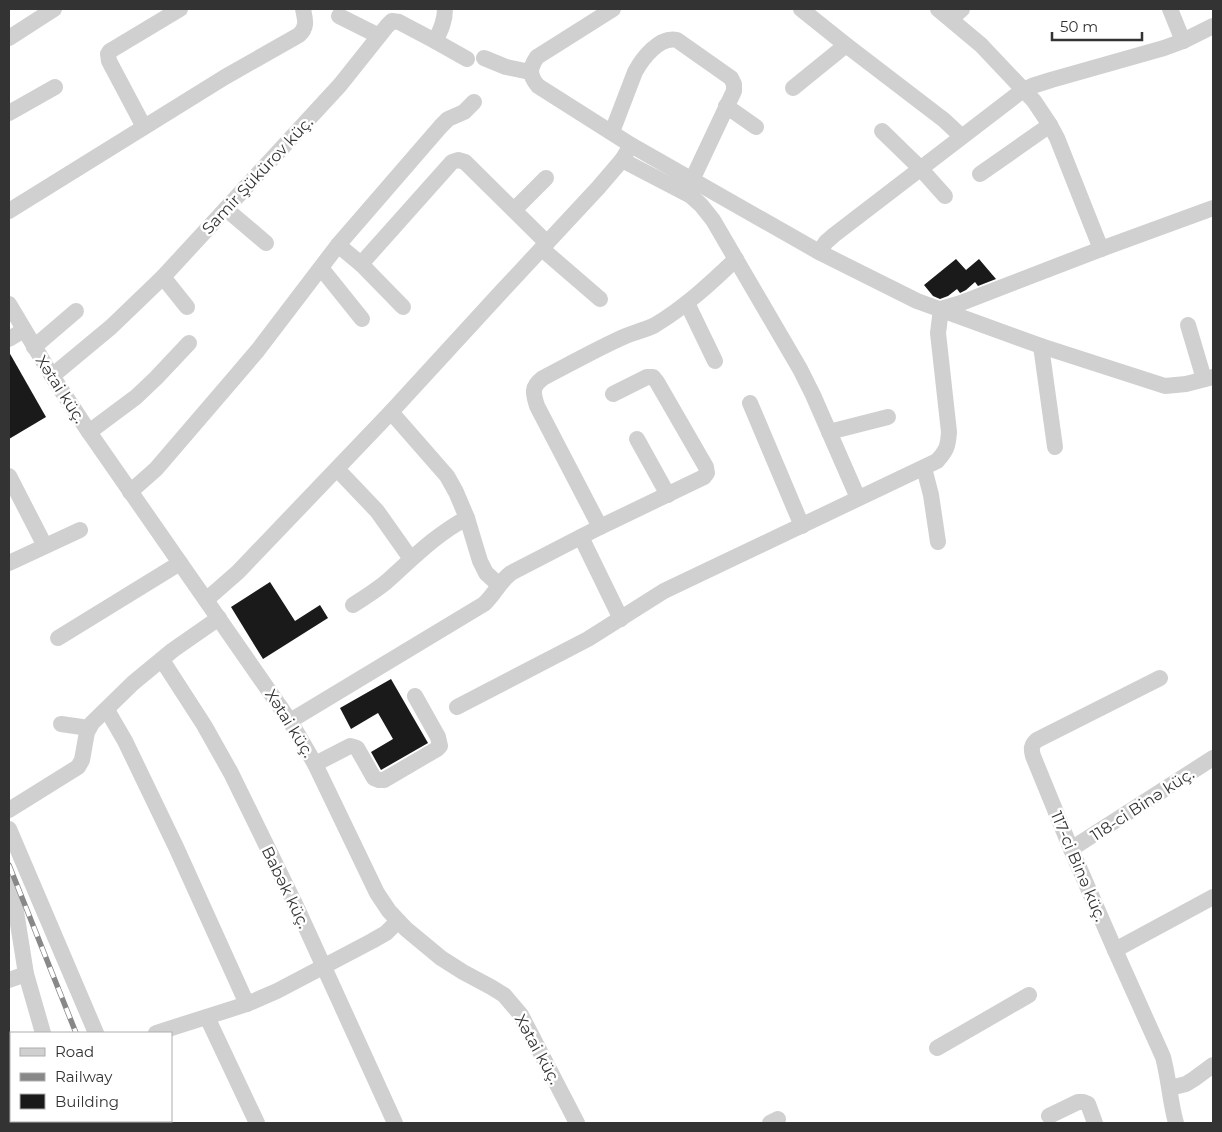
<svg xmlns="http://www.w3.org/2000/svg" width="1222" height="1132" font-family="Montserrat,sans-serif">
<style>
.building{fill:#1a1a1a}
.lines{fill:none;stroke-linecap:round;stroke-linejoin:round}
.minor{stroke:#d0d0d0;stroke-width:16}
.rail-casing{stroke:#888;stroke-width:5.5}
.rail{stroke:#fff;stroke-width:4;stroke-dasharray:11;stroke-linecap:butt}
.labels{text-anchor:middle;stroke-width:5;stroke-linejoin:round;paint-order:stroke}
.street-label{font-size:16px;fill:#333;stroke:#fff}
</style>
<rect width="100%" height="100%" fill="#fff"/>
<!-- building -->
<g class="building">
<polygon points="956,259 966,270 979,259 996,279 978,286 975,282 966,290 960,293 957,289 948,296 940,299 933,296 924,285"/>
<polygon points="9,352 46,417 9,439"/>
<polygon points="270,582 295,621 320,605 328,618 263,659 231,607"/>
<polygon points="391,679 428,743 381,770 371,752 393,739 378,713 351,729 340,708"/>
</g>
<g class="lines">
<!-- minor -->
<g class="minor">
<path d="M613,9L537,57C529,69 529,75 538,86L631,145L819,252L917,301L1041,346L1165,386L1186,384L1213,377"/>
<polyline points="801,9 846,45 944,120 961,136"/>
<polyline points="938,9 981,45 1034,101 1050,125 1057,138 1101,249"/>
<polyline points="1170,9 1183,41"/>
<polyline points="339,16 379,36"/>
<polyline points="951,19 962,9"/>
<polyline points="9,38 54,9"/>
<polyline points="435,41 467,59"/>
<polyline points="484,58 506,67 530,72"/>
<polyline points="793,88 846,45"/>
<polyline points="726,106 756,127"/>
<polyline points="9,113 55,87"/>
<polyline points="144,127 109,61 108,54 110,51 180,9"/>
<polyline points="882,131 920,168 945,196"/>
<path d="M612,132L635,72C642,59 659,36 677,40L731,78L734,84V91L692,180"/>
<polyline points="622,160 691,196 701,205 713,220 800,369 813,395 858,498"/>
<polyline points="980,174 1050,125"/>
<polyline points="226,209 266,243"/>
<polyline points="514,210 546,178"/>
<path d="M9,211L225,77L299,35C308,27 305,19 303,9"/>
<polyline points="338,245 361,264 403,307"/>
<polyline points="542,249 600,299"/>
<polyline points="819,252 826,242 834,235 1023,90 1032,86 1051,80 1164,48 1183,41 1213,26"/>
<polyline points="361,264 452,162 458,160 465,162 547,243"/>
<polyline points="321,268 362,319"/>
<polyline points="163,277 187,307"/>
<polyline points="687,303 715,361"/>
<polyline points="9,304 52,376 89,432 290,721 315,764 377,893 389,911 406,929 441,958 463,972 491,987 504,995 521,1015 577,1123"/>
<polyline points="941,309 961,303 1101,249 1213,208"/>
<polyline points="1188,325 1204,379"/>
<polyline points="9,339 24,330"/>
<polyline points="1041,346 1055,447"/>
<polyline points="34,347 76,311"/>
<path d="M52,376L111,327L163,277L340,85L387,26L392,21L399,22L435,41C441,30 445,21 445,9"/>
<polyline points="750,403 802,526"/>
<polyline points="391,412 447,476 456,492 467,518 480,561 486,573 499,585"/>
<polyline points="89,432 136,397 156,378 189,343"/>
<polyline points="829,432 888,417"/>
<polyline points="637,439 668,495"/>
<polyline points="924,468 931,495 938,542"/>
<polyline points="337,469 377,511 411,559"/>
<polyline points="9,476 45,546"/>
<polyline points="130,492 156,469 235,377 258,350 338,245 441,126 448,119 464,112 474,102"/>
<path d="M600,527L537,406C533,393 531,387 543,378C568,365 593,351 619,339C630,333 643,331 655,325C685,307 711,283 736,259"/>
<polyline points="581,537 621,619"/>
<polyline points="9,563 80,530"/>
<polyline points="206,600 238,572 391,412 503,290 598,188 622,160 631,145"/>
<path d="M353,605C364,598 375,591 385,583C411,560 436,534 467,518"/>
<polyline points="58,638 180,563"/>
<polyline points="162,660 204,725 231,773 297,908 395,1123"/>
<path d="M1160,678L1037,740C1031,745 1031,749 1033,756L1071,849L1115,950L1163,1057C1169,1079 1170,1102 1176,1123"/>
<path d="M457,707L588,639L664,591L937,461C947,450 948,446 949,432L938,333L941,309"/>
<polyline points="107,710 125,741 176,847 247,1004"/>
<path d="M290,721L484,604C495,594 499,582 511,573L600,527L704,477L707,473L706,467L657,382L653,377H647L613,394"/>
<polyline points="61,724 89,728"/>
<polyline points="315,764 350,746 354,747 357,748 374,778 379,780 384,780 437,749 440,746 438,737 415,696"/>
<polyline points="9,810 78,767 82,760 87,732 92,723 133,683 173,650 219,618"/>
<polyline points="9,829 96,1033"/>
<polyline points="1071,849 1213,758"/>
<polyline points="9,884 15,905 26,974 43,1033"/>
<polyline points="1115,950 1213,897"/>
<polyline points="9,980 26,974"/>
<polyline points="207,1017 257,1123"/>
<polyline points="156,1033 247,1004 277,991 372,941 386,933 398,921"/>
<polyline points="937,1048 1029,995"/>
<polyline points="9,1066 11,1066"/>
<polyline points="1170,1088 1186,1084 1194,1079 1213,1065"/>
<polyline points="1049,1116 1078,1102 1083,1102 1088,1104 1095,1123"/>
<polyline points="79,1121 80,1123"/>
<polyline points="141,1121 142,1123"/>
<polyline points="770,1123 778,1119"/>
</g>
<defs>
<g id="rail">
<polyline points="9,865 76,1033"/>
<polyline points="112,1121 113,1123"/>
</g>
</defs>
<!-- rail casing -->
<use href="#rail" class="rail-casing"/>
<!-- rail -->
<use href="#rail" class="rail"/>
</g>
<g class="labels">
<!-- street labels -->
<g class="street-label">
<text transform="translate(257 175) rotate(-47)" y="6">Samir Şükürov küç.</text>
<text transform="translate(61 389) rotate(57)" y="6">Xətai küç.</text>
<text transform="translate(290 723) rotate(58)" y="6">Xətai küç.</text>
<text transform="translate(1142 804) rotate(-33)" y="6">118-ci Binə küç.</text>
<text transform="translate(1079 866) rotate(67)" y="6">117-ci Binə küç.</text>
<text transform="translate(286 887) rotate(64)" y="6">Babək küç.</text>
<text transform="translate(538 1049) rotate(61)" y="6">Xətai küç.</text>
</g>
</g>
<!-- border -->
<rect width="1222" height="1132" fill="none" stroke="#333333" stroke-width="20"/>
<!-- legend -->
<rect x="10" y="1032" width="162" height="90" fill="#ffffff" stroke="#adadad"/>
<rect x="20" y="1048" width="25" height="8" fill="#d0d0d0" stroke="#adadad"/>
<text x="55" y="1057" font-size="15" fill="#333333">Road</text>
<rect x="20" y="1073" width="25" height="8" fill="#888888" stroke="#adadad"/>
<text x="55" y="1082" font-size="15" fill="#333333">Railway</text>
<rect x="20" y="1094" width="25" height="15" fill="#1a1a1a" stroke="#adadad"/>
<text x="55" y="1107" font-size="15" fill="#333333">Building</text>
<!-- scale -->
<path d="M1052 32v8h90v-8" fill="none" stroke="#333333" stroke-width="2.5"/>
<text x="1060" y="32" font-size="15" fill="#333333" stroke="#ffffff" stroke-width="4" paint-order="stroke">50 m</text>
</svg>
